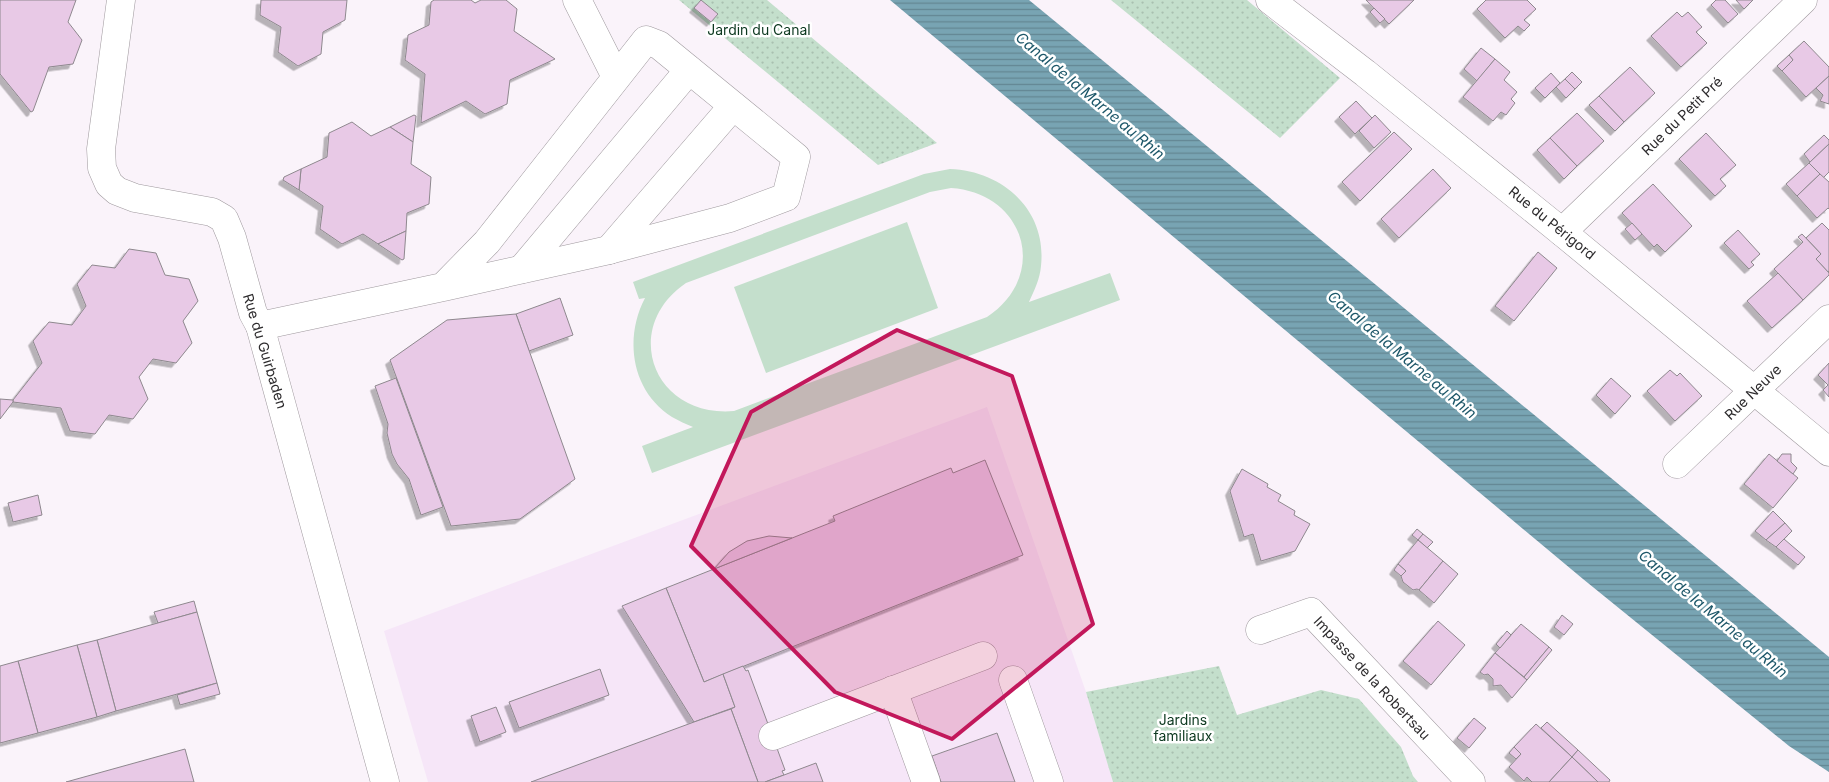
<svg xmlns="http://www.w3.org/2000/svg" width="1829" height="782" font-family="Inter,sans-serif">
<style>
.education{fill:#f6e6f8}
.park{fill:url(#park-dots)}
.pitch{fill:#c4dfcc;fill-rule:evenodd}
.water{fill:url(#water-rules)}
.building{fill:#e8c9e6;stroke:#8e888e;filter:url(#shadow)}
.lines{fill:none;stroke-linecap:round;stroke-linejoin:round}
.minor-casing{stroke:#9f999e;stroke-width:29}
.minor{stroke:#fff;stroke-width:28}
.marked{fill:#c2185b;fill-opacity:0.2;stroke:#c2185b;stroke-width:4;stroke-linejoin:round}
.labels{text-anchor:middle;stroke-width:5;stroke-linejoin:round;paint-order:stroke}
.park-label{font-size:14px;fill:#0d3920;stroke:#fff}
.street-label{font-size:14px;fill:#2d2b2d;stroke:#fff}
.water-label{font-size:15px;font-style:italic;fill:#1d5769;stroke:#fff}
</style>
<defs>
<pattern id="park-dots" width="8" height="8" patternUnits="userSpaceOnUse" patternTransform="scale(1.25)"><rect width="8" height="8" fill="#c4dfcc"/><path d="M2 2h.1M6 6h.1" fill="none" stroke="#a9c0b0" stroke-width="1.8" stroke-linecap="round"/></pattern>
<pattern id="water-rules" width="6" height="5" patternUnits="userSpaceOnUse" patternTransform="scale(1.25)"><rect width="6" height="5" fill="#78a4b3"/><path d="M0 2.5h6" fill="none" stroke="#638692"/></pattern>
<filter id="shadow"><feDropShadow dx="-4.5" dy="4.5" stdDeviation="0" flood-color="#0004"/></filter>
</defs>
<rect width="100%" height="100%" fill="#faf3fa"/>
<!-- education -->
<polygon class="education" points="987,407 1086,692 1113,782 428,782 384,631"/>
<!-- park -->
<g class="park">
<polygon points="679,0 767,0 937,143 878,165"/>
<polygon points="1111,0 1247,0 1340,78 1280,138"/>
<polygon points="1219,666 1237,715 1321,690 1359,699 1401,747 1413,776 1418,782 1113,782 1086,692"/>
</g>
<!-- pitch -->
<g class="pitch">
<path d="M950,169C1003,171 1047,210 1041,266C1040,279 1034,291 1029,302L1110,273L1120,300L652,473L642,446L693,427C686,424 679,421 672,417C631,391 624,338 645,298L639,299L633,282L924,174ZM951,188C1025,193 1050,275 987,317L734,411C653,418 620,328 686,283L930,192Z"/>
<polygon points="907,222 938,308 766,373 734,287"/>
</g>
<!-- water -->
<polygon class="water" points="890,0 1029,0 1829,657 1829,772 1789,746 1583,579"/>
<!-- building -->
<g class="building">
<polygon points="0,0 76,0 68,22 82,40 73,64 49,67 33,111 31,112 0,74"/>
<polygon points="261,0 347,0 345,20 323,32 321,54 298,66 278,52 281,27 260,15"/>
<polygon points="434,0 471,0 475,3 481,0 506,0 517,9 514,31 555,59 510,80 507,104 485,114 466,101 421,123 425,74 405,60 406,53 408,35 429,25 431,2"/>
<polygon points="701,0 718,14 711,22 694,8"/>
<polygon points="1366,0 1414,0 1389,24"/>
<polygon points="1486,0 1527,0 1536,9 1524,20 1530,25 1524,31 1518,26 1505,38 1477,9"/>
<polygon points="1716,0 1725,0 1738,14 1728,23 1711,5"/>
<polygon points="1736,0 1753,0 1744,9"/>
<polygon points="1374,8 1385,19 1380,23 1370,12"/>
<polygon points="1677,12 1682,17 1688,12 1702,27 1696,32 1707,43 1681,67 1651,36"/>
<polygon points="1804,41 1829,67 1829,76 1806,97 1782,71 1793,60 1789,55"/>
<polygon points="1481,48 1495,59 1477,81 1464,69"/>
<polygon points="1789,55 1793,60 1782,71 1777,66"/>
<polygon points="1495,59 1510,72 1504,80 1517,92 1511,99 1515,103 1506,115 1501,112 1493,121 1463,97"/>
<polygon points="1630,67 1655,93 1624,122 1599,96"/>
<polygon points="1572,72 1582,82 1575,89 1565,79"/>
<polygon points="1551,73 1560,83 1545,98 1535,88"/>
<polygon points="1829,76 1829,104 1820,101 1823,95 1816,88"/>
<polygon points="1565,79 1575,89 1566,98 1556,87"/>
<polygon points="1599,96 1624,122 1615,131 1589,105"/>
<polygon points="1356,101 1372,118 1355,134 1339,117"/>
<polygon points="1577,113 1604,141 1577,166 1550,138"/>
<polygon points="414,115 416,116 413,142 390,127"/>
<polygon points="1375,115 1391,132 1374,148 1359,131"/>
<polygon points="352,122 371,136 390,127 413,142 411,164 431,177 429,204 407,213 406,231 378,244 363,234 342,244 320,229 323,206 299,190 301,169 327,157 329,133"/>
<polygon points="1394,132 1412,149 1360,201 1342,182"/>
<polygon points="1706,133 1736,165 1720,179 1726,186 1715,196 1679,159"/>
<polygon points="1824,135 1829,140 1829,144 1810,162 1804,154"/>
<polygon points="1550,138 1577,166 1564,179 1537,150"/>
<polygon points="1829,144 1829,172 1823,178 1809,163"/>
<polygon points="1809,163 1820,174 1797,196 1786,184"/>
<polygon points="301,169 299,190 283,180 284,177"/>
<polygon points="1433,169 1451,188 1399,238 1381,219"/>
<polygon points="1820,174 1829,182 1829,209 1828,208 1817,218 1797,196"/>
<polygon points="1653,184 1692,226 1665,252 1657,244 1654,247 1622,213"/>
<polygon points="1632,223 1642,234 1635,240 1625,229"/>
<polygon points="1822,223 1829,230 1829,271 1828,272 1816,259 1821,254 1806,238"/>
<polygon points="1738,230 1760,254 1751,262 1754,265 1749,269 1724,243"/>
<polygon points="406,231 404,259 402,260 378,244"/>
<polygon points="1802,234 1821,254 1816,259 1829,273 1829,275 1803,300 1774,269 1803,242 1798,237"/>
<polygon points="129,249 156,253 165,275 189,279 198,301 183,321 192,343 176,363 153,359 139,377 148,399 133,419 109,415 95,434 70,431 61,408 13,402 13,400 42,363 33,341 49,322 72,325 86,306 77,284 92,265 115,268"/>
<polygon points="1538,252 1557,268 1514,321 1495,306"/>
<polygon points="1778,273 1803,300 1772,328 1747,301"/>
<polygon points="560,298 573,335 529,351 516,314"/>
<polygon points="516,314 575,479 520,519 451,526 390,360 447,320"/>
<polygon points="1829,363 1829,397 1823,390 1828,385 1818,375"/>
<polygon points="1670,370 1677,376 1680,373 1702,396 1675,421 1647,391"/>
<polygon points="396,378 443,507 421,515 409,479 397,464 392,454 387,433 388,424 375,386"/>
<polygon points="1611,378 1631,396 1615,414 1596,395"/>
<polygon points="0,399 13,400 13,402 0,419"/>
<polygon points="1769,454 1798,478 1773,508 1744,484"/>
<polygon points="1782,454 1791,454 1791,462 1797,468 1793,474 1777,461"/>
<polygon points="985,460 1023,555 704,682 666,588 835,521 833,516 951,468 953,473"/>
<polygon points="1242,469 1268,484 1267,487 1281,495 1278,501 1295,511 1294,515 1310,524 1295,551 1261,561 1253,534 1244,537 1230,491"/>
<polygon points="38,495 42,515 13,522 8,503"/>
<polygon points="1773,511 1785,523 1766,540 1755,531"/>
<polygon points="1785,523 1792,531 1776,547 1766,540"/>
<polygon points="1417,529 1423,534 1418,540 1412,535"/>
<polygon points="1423,534 1433,542 1427,548 1418,540"/>
<polygon points="769,536 792,538 714,569 729,552 747,541"/>
<polygon points="1784,539 1805,557 1798,565 1776,547"/>
<polygon points="1418,540 1443,561 1419,590 1417,589 1413,590 1403,582 1401,576 1406,571 1398,564"/>
<polygon points="1443,561 1458,574 1434,603 1419,590"/>
<polygon points="1398,564 1406,571 1401,576 1394,570"/>
<polygon points="666,588 704,682 723,674 735,707 694,722 622,606"/>
<polygon points="194,601 197,612 158,623 154,612"/>
<polygon points="197,612 217,683 116,711 97,640"/>
<polygon points="1562,615 1573,624 1564,635 1554,627"/>
<polygon points="1438,621 1465,645 1431,685 1403,661"/>
<polygon points="1521,624 1549,647 1524,677 1495,653"/>
<polygon points="1507,631 1511,635 1500,648 1496,644"/>
<polygon points="97,640 116,711 97,717 77,645"/>
<polygon points="77,645 97,717 38,733 18,661"/>
<polygon points="1549,647 1552,650 1527,680 1524,677"/>
<polygon points="1495,653 1527,680 1512,698 1501,685 1493,686 1493,679 1488,674 1484,675 1480,672"/>
<polygon points="18,661 38,733 0,743 0,666"/>
<polygon points="743,666 746,671 748,670 785,770 782,771 784,775 765,782 758,782 731,709 735,707 723,674"/>
<polygon points="600,669 609,695 519,728 509,702"/>
<polygon points="217,683 220,694 180,705 177,695"/>
<polygon points="496,707 506,732 480,742 471,716"/>
<polygon points="731,709 758,782 531,782 694,722"/>
<polygon points="1474,718 1486,728 1469,748 1457,738"/>
<polygon points="1547,722 1578,750 1572,757 1541,728"/>
<polygon points="1536,724 1572,757 1549,782 1532,782 1527,777 1524,781 1509,767 1521,754 1514,747"/>
<polygon points="997,733 1015,782 941,782 932,756"/>
<polygon points="1514,747 1521,754 1516,759 1509,753"/>
<polygon points="185,749 194,782 66,782"/>
<polygon points="1578,750 1610,780 1609,782 1598,782 1572,757"/>
<polygon points="1572,757 1598,782 1549,782"/>
<polygon points="816,763 823,782 765,782 784,775"/>
</g>
<g class="lines">
<defs>
<g id="minor">
<polyline points="121,0 101,149 102,168 109,184 117,191 135,198 212,212 224,219 232,238 253,313 260,326 385,782"/>
<polyline points="577,0 616,77"/>
<polyline points="1270,0 1365,73 1562,232 1829,452"/>
<polyline points="1562,232 1803,0"/>
<polyline points="609,250 733,106"/>
<polyline points="522,269 689,70"/>
<polyline points="260,326 443,287 487,242 646,40 659,45 796,157 786,197 730,218 609,250 443,287"/>
<polyline points="1677,464 1829,319"/>
<polyline points="1260,630 1311,612 1471,782"/>
<polyline points="1013,680 1049,782"/>
<polyline points="893,690 926,782"/>
<polyline points="773,736 983,656"/>
</g>
</defs>
<!-- minor casing -->
<use href="#minor" class="minor-casing"/>
<!-- minor -->
<use href="#minor" class="minor"/>
</g>
<!-- marked area -->
<path class="marked" d="M897,330L1012,376L1093,624L952,739L835,692L691,546L751,412Z"/>
<g class="labels">
<!-- park labels -->
<g class="park-label">
<text x="759" y="35">Jardin du Canal</text>
<text x="1183" y="725">Jardins<tspan x="1183" dy="16">familiaux</tspan></text>
</g>
<!-- street labels -->
<g class="street-label">
<text transform="translate(1682 116) rotate(-44)" y="5">Rue du Petit Pré</text>
<text transform="translate(1552 223) rotate(39)" y="5">Rue du Périgord</text>
<text transform="translate(265 351) rotate(73)" y="5">Rue du Guirbaden</text>
<text transform="translate(1753 392) rotate(-44)" y="5">Rue Neuve</text>
<text transform="translate(1372 678) rotate(47)" y="5">Impasse de la Robertsau</text>
</g>
<!-- water labels -->
<g class="water-label">
<text transform="translate(1090 96) rotate(40)" y="5">Canal de la Marne au Rhin</text>
<text transform="translate(1402 355) rotate(40)" y="5">Canal de la Marne au Rhin</text>
<text transform="translate(1713 614) rotate(40)" y="5">Canal de la Marne au Rhin</text>
</g>
</g>
</svg>
